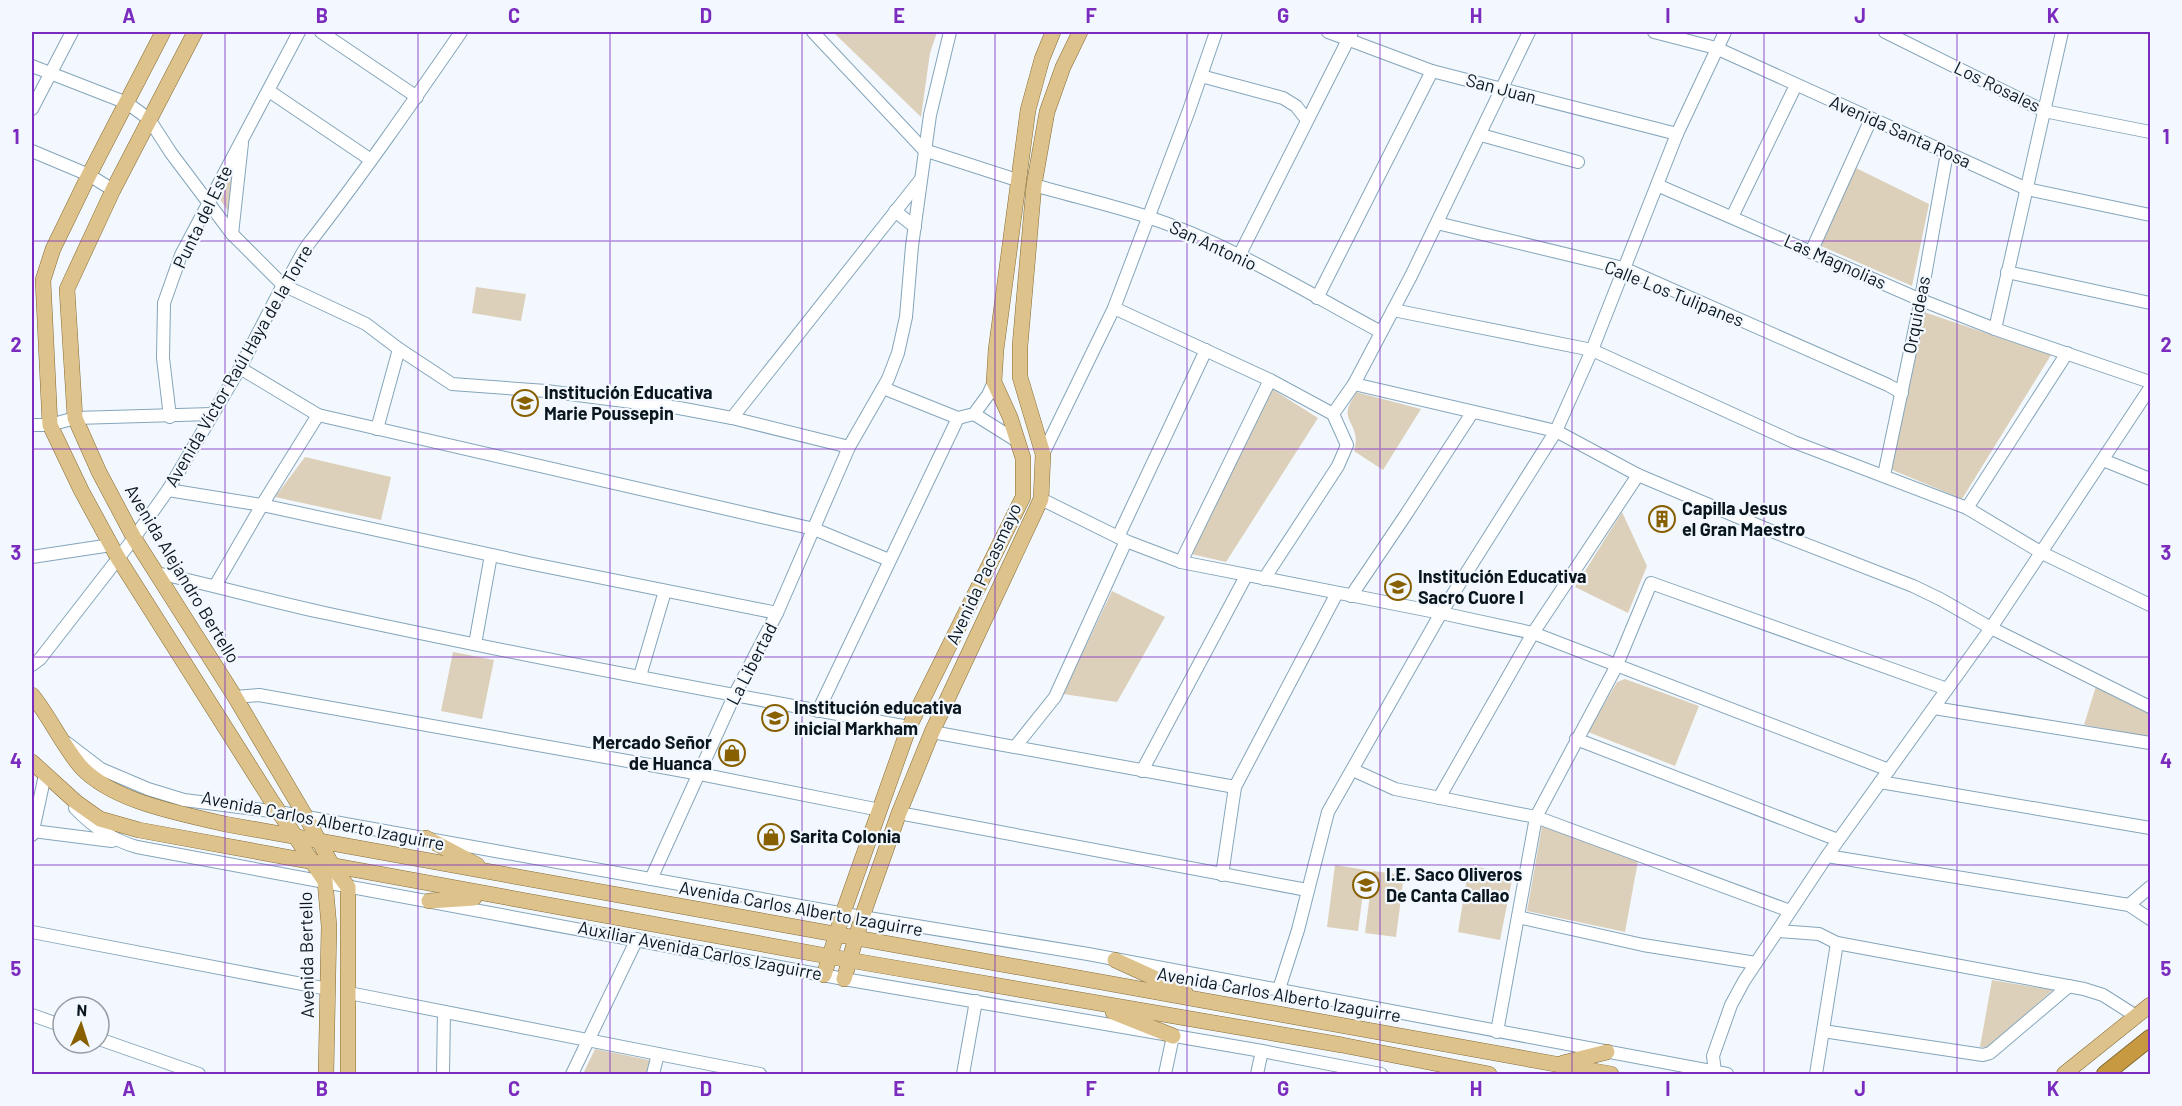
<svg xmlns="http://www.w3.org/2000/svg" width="2182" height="1106" font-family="Barlow,sans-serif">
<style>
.green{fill:#ddd0bb}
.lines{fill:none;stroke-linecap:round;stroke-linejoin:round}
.minor-casing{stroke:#85a5bb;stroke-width:14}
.major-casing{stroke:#856b34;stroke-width:16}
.highway-casing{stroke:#856b34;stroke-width:18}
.minor{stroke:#fff;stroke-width:12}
.major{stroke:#ddc28c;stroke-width:15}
.highway{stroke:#c79940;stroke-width:16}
.grid{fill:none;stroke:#7b2cbf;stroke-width:1.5;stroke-opacity:0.55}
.labels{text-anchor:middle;stroke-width:4.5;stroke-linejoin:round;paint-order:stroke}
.street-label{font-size:18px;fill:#0a161e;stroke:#f2f8fd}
.poi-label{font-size:18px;font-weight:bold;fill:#0a161e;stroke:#f2f8fd;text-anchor:start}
.neatline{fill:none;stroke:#7b2cbf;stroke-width:2}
.grid-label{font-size:20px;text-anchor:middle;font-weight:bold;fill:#7b2cbf}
</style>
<rect width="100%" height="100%" fill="#f2f8fd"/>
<!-- green -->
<g class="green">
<polygon points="833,32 937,32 930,53 921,117"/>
<polygon points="236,158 230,214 217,195"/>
<polygon points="1856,168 1929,204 1912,286 1821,246"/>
<polygon points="476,287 526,294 521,321 472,313"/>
<polygon points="1924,312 2051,355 1962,499 1890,469"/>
<polygon points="1272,389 1318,418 1226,562 1191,554"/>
<path d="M1356,392L1421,409L1383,470L1354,451C1361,428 1345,423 1348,409C1349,404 1354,397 1356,392Z"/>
<polygon points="305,457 391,477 381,520 275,497"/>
<polygon points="1622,512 1647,566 1628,613 1575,587"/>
<polygon points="1112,591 1165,617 1117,702 1063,694"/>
<polygon points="453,652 494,660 482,719 441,711"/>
<polygon points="1625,679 1699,706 1675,766 1588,732 1617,682"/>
<polygon points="2096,686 2150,714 2150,737 2084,725"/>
<polygon points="1542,826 1638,861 1625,932 1527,911"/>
<polygon points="1335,865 1366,870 1358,931 1327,927"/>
<polygon points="1469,865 1513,875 1500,940 1458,932"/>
<polygon points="1373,871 1404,875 1396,937 1365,933"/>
<polygon points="1992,980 2053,990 1988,1047 1980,1047"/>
<polygon points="595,1049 654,1061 651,1074 583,1074"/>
</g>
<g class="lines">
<defs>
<g id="minor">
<polyline points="321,32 417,97"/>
<polyline points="813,32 924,150 1017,180"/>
<polyline points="1328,32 1432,71 1677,134"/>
<polyline points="1654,32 1716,48 2027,189 2150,215"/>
<polyline points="1885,32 2044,111 2150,132"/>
<polyline points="32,66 127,103 149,119 171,153 232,234 283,285 366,324 399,349 452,384 546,391 679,408 732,418 849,447"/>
<polyline points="1201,76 1283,98 1296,106 1307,120"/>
<polyline points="269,91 371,160"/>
<polyline points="32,109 72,32"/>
<polyline points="1481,135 1578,162"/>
<polyline points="32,151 89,175 113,190"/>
<path d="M1034,185C1072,196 1111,205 1148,217C1230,244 1306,292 1381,332"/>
<polyline points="1657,185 1921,300 1995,329 2150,382"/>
<polyline points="895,211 915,227"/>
<polyline points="1732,217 1796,85"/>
<polyline points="1437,223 1623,268 1888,385 1902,393"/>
<polyline points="232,234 242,143"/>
<polyline points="1811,252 1871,119"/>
<polyline points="1239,256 1352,32"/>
<polyline points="2007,272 2150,303"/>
<polyline points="1317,298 1432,71"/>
<polyline points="1114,308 1270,380 1333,414 1347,445 1338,466 1264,579"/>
<polyline points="1393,310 1592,350 1794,442 1967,508 2042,553 2150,605"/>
<polyline points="1995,329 2062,32"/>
<polyline points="240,368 318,415 814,529 889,560"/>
<polyline points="1354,384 1556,431 1638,475 1764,528 1913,586 1940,599 1991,628 2150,707"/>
<polyline points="883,388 958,418 974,414 988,395 994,382"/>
<polyline points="974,414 1017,441"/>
<polyline points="1333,414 1354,384 1411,276 1529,32"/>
<polyline points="170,417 163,358 164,303 181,255 299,32"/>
<polyline points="732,418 921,179"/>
<polyline points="32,425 50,425 75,418 212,414"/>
<polyline points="377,429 399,349"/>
<polyline points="1043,454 1114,308 1188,113 1216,32"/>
<polyline points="2103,460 2150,479"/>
<polyline points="1884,475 1919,309 1947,153"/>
<polyline points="168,490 262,505 533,564 777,613"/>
<polyline points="1041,499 1126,541 1181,562 1441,613 1533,633 1889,770"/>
<polyline points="1967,508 2067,353"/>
<polyline points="1118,537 1206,350"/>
<polyline points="32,557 111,545"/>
<polyline points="1181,562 1270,380"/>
<path d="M157,573C213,585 269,601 325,613C519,655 714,692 909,727"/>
<polyline points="215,586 262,505 318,415"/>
<polyline points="1351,596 1405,516 1472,413"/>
<polyline points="475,644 491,555"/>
<path d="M32,665L40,659L134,538L168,490L240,368L283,285C295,272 299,255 310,242C363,174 412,103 461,32"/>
<polyline points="640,676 665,591"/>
<polyline points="235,697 259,695 700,774 880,810"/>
<polyline points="1934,708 2150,743"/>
<polyline points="818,711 958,418"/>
<polyline points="932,732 1235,787"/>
<polyline points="1576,739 1838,840"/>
<polyline points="67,743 101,769 148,789 184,800 279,812 862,917 1088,954 1727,1074"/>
<polyline points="1015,747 1055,697 1126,541"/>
<polyline points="1353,770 1395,789 1536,817 1790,911"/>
<polyline points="1142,771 1246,576"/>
<polyline points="1880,782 2150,828"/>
<polyline points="1439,798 1533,633 1638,475"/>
<path d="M75,808C93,827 112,840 137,847L844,979L1262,1051L1381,1074"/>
<polyline points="899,813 1307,890"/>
<polyline points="33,831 112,841"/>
<polyline points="32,835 45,775"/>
<polyline points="1827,856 2129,905 2150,919"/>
<polyline points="1222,875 1235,787 1337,593"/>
<polyline points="651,879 735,694 777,613 849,447 888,379 898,353 906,317 912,246 930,115 950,32"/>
<polyline points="2129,905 2150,887"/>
<polyline points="1518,917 1643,945 1756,963"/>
<polyline points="1778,931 1819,934 1837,943 2084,989 2103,995 2136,1016"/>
<polyline points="32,932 328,989"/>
<polyline points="1279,989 1298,930 1328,812 1441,613 1556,431 1592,350 1677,134 1725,32"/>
<polyline points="349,993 760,1074"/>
<polyline points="32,1015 63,1026"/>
<polyline points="1823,1031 1983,1055 1990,1053 2069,986"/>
<polyline points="1497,1032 1536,817 1616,667 1651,583 1947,689"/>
<polyline points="99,1039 199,1074"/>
<polyline points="1715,1072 1713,1056 1731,1005 1744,981 1827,856 1991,628 2150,388"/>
<polyline points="443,1074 444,1012"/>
<polyline points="572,1074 637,939"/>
<polyline points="653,1074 658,1054"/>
<polyline points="963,1074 976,1001"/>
<polyline points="1165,1074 1173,1036"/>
<polyline points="1257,1074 1262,1051"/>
<polyline points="1816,1074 1837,943"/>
</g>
<g id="major">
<polyline points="163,32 89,175 53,249 43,280 50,425 81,490 118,558 271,800 325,881 329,926 326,1074"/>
<polyline points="195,32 113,190 67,289 75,418 99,472 134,538 235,697 306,817 333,867 348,887 348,1074"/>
<path d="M32,695C50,717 62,745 81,767C114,802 179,813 225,824L1611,1074"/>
<polyline points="32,762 76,802 100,819 139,830 849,960 1342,1045 1489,1074"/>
<polyline points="426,838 477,865"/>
<polyline points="429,901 474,898"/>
<polyline points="1115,960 1185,992"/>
<polyline points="824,975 843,913 909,727 1023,497 1023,458 1010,417 994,382 996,350 1028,110 1042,59 1053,32"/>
<polyline points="844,979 862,917 899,813 932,732 1041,499 1043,454 1020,377 1020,346 1034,185 1047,112 1063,67 1080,32"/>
<polyline points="1113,1012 1173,1036"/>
<polyline points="1563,1063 1607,1052"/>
<polyline points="2064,1074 2150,1005"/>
</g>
<polyline id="highway" points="2105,1074 2150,1038"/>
</defs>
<!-- minor casing -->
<use href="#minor" class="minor-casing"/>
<!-- major casing -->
<use href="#major" class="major-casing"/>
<!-- highway casing -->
<use href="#highway" class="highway-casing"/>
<!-- minor -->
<use href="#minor" class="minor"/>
<!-- major -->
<use href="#major" class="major"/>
<!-- highway -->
<use href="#highway" class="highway"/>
</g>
<!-- grid -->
<path class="grid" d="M225,32V1074M418,32V1074M610,32V1074M802,32V1074M995,32V1074M1187,32V1074M1380,32V1074M1572,32V1074M1764,32V1074M1957,32V1074M32,241H2150M32,449H2150M32,657H2150M32,865H2150"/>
<!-- icons -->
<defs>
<symbol id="school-ring" viewBox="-11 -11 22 22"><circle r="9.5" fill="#f2f8fd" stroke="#886000" stroke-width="1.5"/><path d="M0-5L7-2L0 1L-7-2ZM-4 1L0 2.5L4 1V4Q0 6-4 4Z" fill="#886000"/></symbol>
<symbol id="building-ring" viewBox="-11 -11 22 22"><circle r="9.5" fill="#f2f8fd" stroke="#886000" stroke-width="1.5"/><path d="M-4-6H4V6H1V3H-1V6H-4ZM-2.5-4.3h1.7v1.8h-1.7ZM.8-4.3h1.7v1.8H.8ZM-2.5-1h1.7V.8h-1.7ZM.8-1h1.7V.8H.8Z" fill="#886000"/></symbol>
<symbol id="shop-ring" viewBox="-11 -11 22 22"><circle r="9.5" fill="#f2f8fd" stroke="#886000" stroke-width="1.5"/><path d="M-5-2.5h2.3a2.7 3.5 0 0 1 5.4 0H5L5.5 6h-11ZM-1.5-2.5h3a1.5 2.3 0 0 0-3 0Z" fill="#886000"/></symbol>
</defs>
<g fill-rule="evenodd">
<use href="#school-ring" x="510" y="388" width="30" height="30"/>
<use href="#building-ring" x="1647" y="504" width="30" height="30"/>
<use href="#school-ring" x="1383" y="572" width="30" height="30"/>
<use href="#school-ring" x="760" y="703" width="30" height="30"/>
<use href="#shop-ring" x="717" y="738" width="30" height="30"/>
<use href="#shop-ring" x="756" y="822" width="30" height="30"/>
<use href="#school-ring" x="1351" y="870" width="30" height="30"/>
</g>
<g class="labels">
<!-- street labels -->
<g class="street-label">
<text transform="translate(1997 87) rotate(26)" y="6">Los Rosales</text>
<text transform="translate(1501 89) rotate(15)" y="6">San Juan</text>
<text transform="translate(1900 132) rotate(24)" y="6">Avenida Santa Rosa</text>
<text transform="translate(203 217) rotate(-64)" y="6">Punta del Este</text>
<text transform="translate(1213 246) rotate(25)" y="6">San Antonio</text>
<text transform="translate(1835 262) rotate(24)" y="6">Las Magnolias</text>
<text transform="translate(1674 294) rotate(22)" y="6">Calle Los Tulipanes</text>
<text transform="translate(1917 315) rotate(-79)" y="6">Orquideas</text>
<text transform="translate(239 366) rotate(-60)" y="6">Avenida Víctor Raúl Haya de la Torre</text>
<text transform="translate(182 574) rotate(59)" y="6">Avenida Alejandro Bertello</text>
<text transform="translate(984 574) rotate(-65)" y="6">Avenida Pacasmayo</text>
<text transform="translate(752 664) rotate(-63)" y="6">La Libertad</text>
<text transform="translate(323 821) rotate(11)" y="6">Avenida Carlos Alberto Izaguirre</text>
<text transform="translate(801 909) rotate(10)" y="6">Avenida Carlos Alberto Izaguirre</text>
<text transform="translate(700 951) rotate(11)" y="6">Auxiliar Avenida Carlos Izaguirre</text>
<text transform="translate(307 955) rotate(-91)" y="6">Avenida Bertello</text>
<text transform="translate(1279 995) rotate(10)" y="6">Avenida Carlos Alberto Izaguirre</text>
</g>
<!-- poi labels -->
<g class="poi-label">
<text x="544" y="399">Institución Educativa<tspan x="544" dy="21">Marie Poussepin</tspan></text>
<text x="1682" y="515">Capilla Jesus<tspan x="1682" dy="21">el Gran Maestro</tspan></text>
<text x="1418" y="583">Institución Educativa<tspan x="1418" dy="21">Sacro Cuore I</tspan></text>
<text x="794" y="714">Institución educativa<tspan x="794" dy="21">inicial Markham</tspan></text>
<text x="712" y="749" text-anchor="end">Mercado Señor<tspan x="712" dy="21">de Huanca</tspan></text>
<text x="790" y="843">Sarita Colonia</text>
<text x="1386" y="881">I.E. Saco Oliveros<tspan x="1386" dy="21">De Canta Callao</tspan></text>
</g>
</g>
<!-- border -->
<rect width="2182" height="1106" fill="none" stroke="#f2f8fd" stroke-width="66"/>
<!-- north arrow -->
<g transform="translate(81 1025) rotate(3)"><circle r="28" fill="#f2f8fd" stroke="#959ea4" stroke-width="1.5"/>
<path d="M0-4.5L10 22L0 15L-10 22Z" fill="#886000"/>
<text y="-9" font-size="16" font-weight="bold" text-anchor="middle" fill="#0a161e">N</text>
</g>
<rect x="33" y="33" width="2116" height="1040" class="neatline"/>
<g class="grid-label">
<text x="129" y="23">A</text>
<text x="322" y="23">B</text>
<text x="514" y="23">C</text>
<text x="706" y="23">D</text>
<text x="899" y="23">E</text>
<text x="1091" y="23">F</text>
<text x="1283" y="23">G</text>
<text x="1476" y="23">H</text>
<text x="1668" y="23">I</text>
<text x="1860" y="23">J</text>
<text x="2053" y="23">K</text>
<text x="16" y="144">1</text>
<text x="2166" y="144">1</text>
<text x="16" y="352">2</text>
<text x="2166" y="352">2</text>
<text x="16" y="560">3</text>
<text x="2166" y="560">3</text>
<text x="16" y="768">4</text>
<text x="2166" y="768">4</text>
<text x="16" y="976">5</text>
<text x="2166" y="976">5</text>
<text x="129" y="1096">A</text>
<text x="322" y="1096">B</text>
<text x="514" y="1096">C</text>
<text x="706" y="1096">D</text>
<text x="899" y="1096">E</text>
<text x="1091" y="1096">F</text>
<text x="1283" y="1096">G</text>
<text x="1476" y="1096">H</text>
<text x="1668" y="1096">I</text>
<text x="1860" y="1096">J</text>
<text x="2053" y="1096">K</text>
</g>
</svg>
